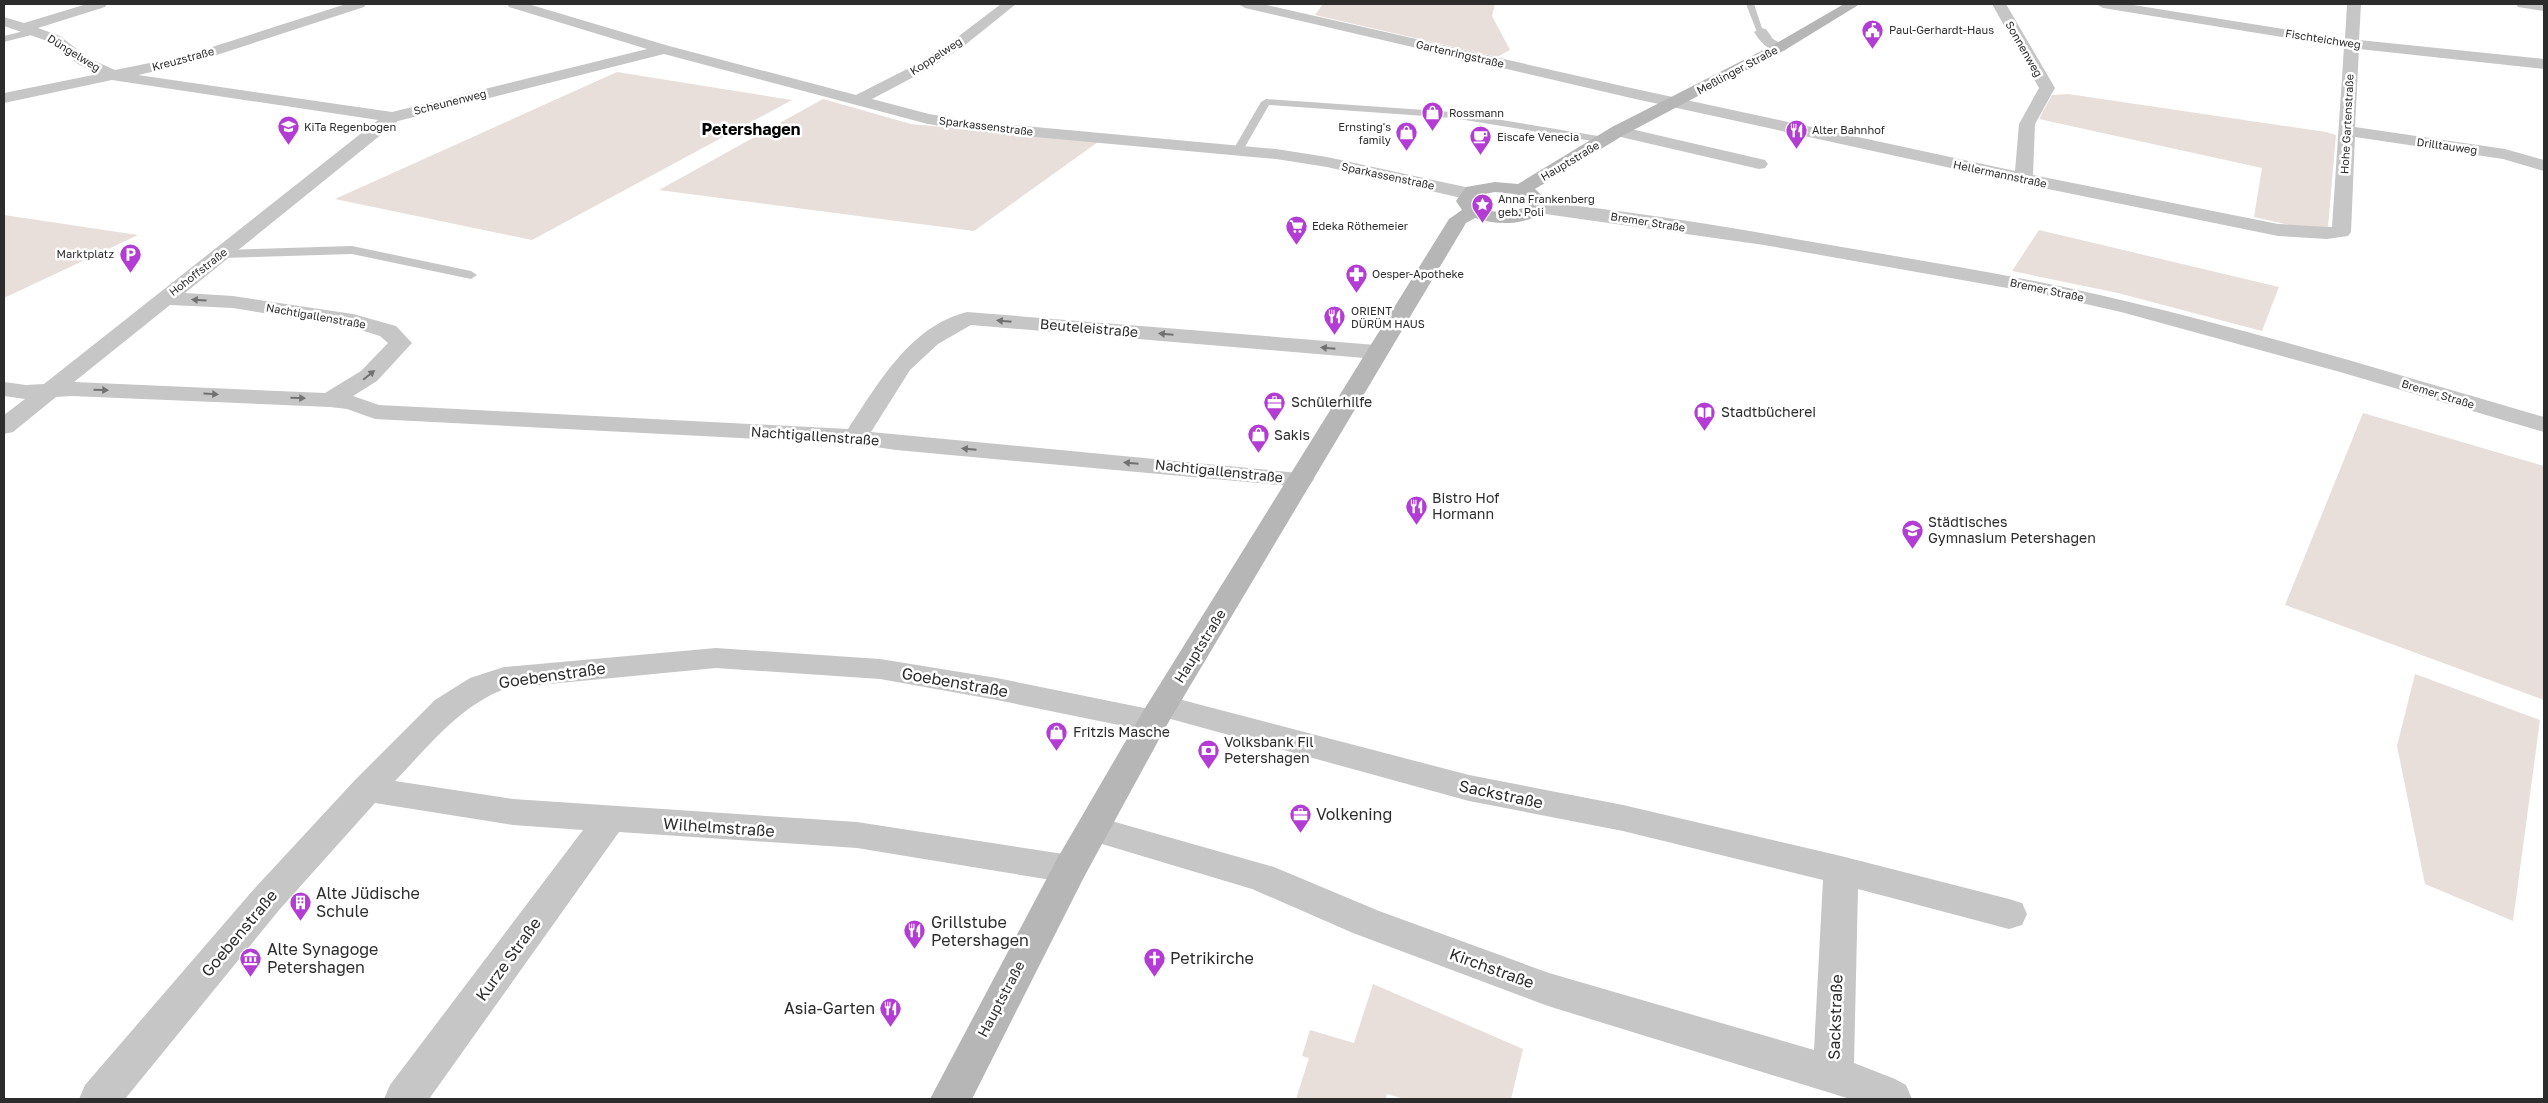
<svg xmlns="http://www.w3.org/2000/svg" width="2548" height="1103" font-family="'Golos Text',sans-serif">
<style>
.green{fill:#e8deda}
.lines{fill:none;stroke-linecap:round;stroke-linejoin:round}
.lane{fill:#c6c6c6;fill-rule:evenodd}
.street{fill:#c6c6c6;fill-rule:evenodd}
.secondary{fill:#b6b6b6;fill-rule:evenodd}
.oneway{fill:#717171}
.labels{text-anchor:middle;stroke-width:5;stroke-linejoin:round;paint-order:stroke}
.far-poi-label{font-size:11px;fill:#2c2c2c;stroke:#fff;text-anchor:start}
.far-street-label{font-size:11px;fill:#2c2c2c;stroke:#fff}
.street-label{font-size:14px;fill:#2c2c2c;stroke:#fff}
.poi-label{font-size:14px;fill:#2c2c2c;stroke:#fff;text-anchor:start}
.far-district-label{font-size:16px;font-weight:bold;fill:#000;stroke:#fff}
.near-street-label{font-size:16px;fill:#2c2c2c;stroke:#fff}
.near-poi-label{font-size:16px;fill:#2c2c2c;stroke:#fff;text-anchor:start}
</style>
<rect width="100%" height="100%" fill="#fff"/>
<!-- green -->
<g class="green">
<polygon points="1323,4 1495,4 1492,16 1510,50 1497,57 1315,15"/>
<polygon points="617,72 792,100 532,240 335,199"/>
<polygon points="2068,94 2326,132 2336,135 2328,227 2307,229 2254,217 2262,168 2039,119 2052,95"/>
<polygon points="823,99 911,124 1098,142 974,231 659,190"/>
<polygon points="4,215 138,235 4,298"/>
<polygon points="2039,230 2279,287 2262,331 2118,293 2012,271"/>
<polygon points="2363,413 2544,466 2544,700 2285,605"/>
<polygon points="2415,674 2540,720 2513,921 2425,884 2397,746"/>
<polygon points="1373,984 1523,1049 1511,1099 1404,1099 1387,1094 1386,1099 1296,1099 1309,1058 1302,1056 1310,1030 1354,1043"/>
</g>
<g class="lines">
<!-- lane -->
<g class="lane">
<polygon points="1746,4 1754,4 1764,34 1757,32"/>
<polygon points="36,28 39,29 39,33 4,42 4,36"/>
<polygon points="1266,99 1453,112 1604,137 1609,140 1604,143 1453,118 1269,105 1242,152 1234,152 1233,150 1261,102"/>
<polygon points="352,246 471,271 477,275 471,279 352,254 222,258 216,254 222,250"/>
</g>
<!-- street -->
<g class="street">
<path d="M87,4H107L105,7L38,28L60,36L88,58L115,70L184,56L346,4H366L364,7L192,63L138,75L392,112L647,49L509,7L507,4H528L669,46L856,95L915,65L955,39L1001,4H1016L965,45L925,71L872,99L929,114L970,121L1276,149L1327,157L1470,188L1477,190L1479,194L1477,198L1470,200L1327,167L1276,159L970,131L928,124L664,54L398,121L185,293L233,296L353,314L396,326L412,343L377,381L353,396L379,405L848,429C878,384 910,326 967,312L1376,345L1384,347L1387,352L1384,357L1376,359L971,325L938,344L910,370L871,432L1310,474L1314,479L1310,484L1301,487L896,450L855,444L375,419L347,409L330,407L71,396L56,397L13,432L4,434V415L25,399L4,396V382L26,385L44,384L378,120L112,80L4,103V93L98,74L78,64L50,42L4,26V17L24,23ZM170,305L233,308L351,327L380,336L388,343L361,371L325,393L74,382Z"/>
<polygon points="1238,4 1262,4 1631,88 2015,171 2019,124 2039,88 1992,4 2006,4 2055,88 2035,124 2033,175 2278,224 2327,227 2332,227 2344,47 2103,8 2096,4 2127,4 2345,39 2347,4 2361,4 2359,40 2544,59 2544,69 2359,49 2355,127 2505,149 2544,160 2544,171 2503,159 2355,137 2351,232 2348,236 2327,239 2278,236 2024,184 1631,98 1245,8"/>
<polygon points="2516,4 2544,4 2544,11 2518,7"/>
<path d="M1761,28L1766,29L1773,39L1787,47L1785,50C1770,54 1761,43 1754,32Z"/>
<polygon points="1618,126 1765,160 1768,164 1765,168 1759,169 1612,135 1610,131 1612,127"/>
<path d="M1538,202C1636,211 1733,228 1830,245C1929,262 2028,277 2125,301C2266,334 2405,377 2544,417V432L2340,372L2121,312L2046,295L1764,245L1531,212L1529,208L1531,204Z"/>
<path d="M716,648L880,659L997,678L1149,709L1147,706L1152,698L1163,695L1469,775L1623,805L1841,856L2009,899L2022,903L2027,914L2022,925L2009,929L1858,889L1854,1063L1895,1079L1906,1085L1912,1099H1850L1548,1006L1353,933L1252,889L1082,838L1077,829L1082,820L1094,816L1274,867L1379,911L1549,973L1814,1050L1823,880L1623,831L1469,801L1167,718L1169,721L1164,729L1153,732L997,700L880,679L716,668L507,688C460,705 429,746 395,781L513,799L857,822L1070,855L1083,859L1088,869L1083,879L1070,883L857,848L619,832L429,1099H384L390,1085L583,830L513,825L375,803L280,909L125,1099H79L85,1085L254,889L355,780L435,700L470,678L504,667Z"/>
</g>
<!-- secondary -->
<path class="secondary" d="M1844,4H1860L1785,50L1624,135L1535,189L1548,201L1545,212C1523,225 1499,226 1475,218L1466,223L1168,723L1084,877L972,1099H930L1057,859L1142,713L1449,219L1462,210L1456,201L1466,187L1495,182L1518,184L1612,127L1775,44ZM1495,192L1514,194L1529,202V205C1513,214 1487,216 1475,201L1479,195Z"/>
</g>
<!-- one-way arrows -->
<defs><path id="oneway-solid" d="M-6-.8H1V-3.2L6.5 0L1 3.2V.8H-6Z" transform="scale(1.25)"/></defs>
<g class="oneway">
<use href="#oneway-solid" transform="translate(199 300) rotate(-176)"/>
<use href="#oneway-solid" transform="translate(1004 321) rotate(-175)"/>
<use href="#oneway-solid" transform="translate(1166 334) rotate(-175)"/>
<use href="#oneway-solid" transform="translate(1328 348) rotate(-175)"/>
<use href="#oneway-solid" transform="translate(369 375) rotate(-39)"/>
<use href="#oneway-solid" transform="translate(101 390) rotate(2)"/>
<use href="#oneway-solid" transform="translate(211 394) rotate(3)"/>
<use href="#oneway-solid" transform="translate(298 398) rotate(2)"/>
<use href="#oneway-solid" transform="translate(969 449) rotate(-175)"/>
<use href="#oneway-solid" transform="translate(1131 463) rotate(-175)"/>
</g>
<!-- icons -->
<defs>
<symbol id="civic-pin" viewBox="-11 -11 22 30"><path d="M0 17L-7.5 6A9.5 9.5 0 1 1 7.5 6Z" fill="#b33cd4" stroke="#fff"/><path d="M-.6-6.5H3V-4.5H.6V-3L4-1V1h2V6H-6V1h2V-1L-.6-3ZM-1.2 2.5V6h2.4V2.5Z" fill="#fff"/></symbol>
<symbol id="shop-pin" viewBox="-11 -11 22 30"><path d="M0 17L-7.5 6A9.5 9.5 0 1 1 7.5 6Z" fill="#b33cd4" stroke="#fff"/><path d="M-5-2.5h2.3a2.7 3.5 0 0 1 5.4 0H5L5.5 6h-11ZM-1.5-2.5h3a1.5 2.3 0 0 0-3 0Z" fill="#fff"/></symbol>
<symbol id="school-pin" viewBox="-11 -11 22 30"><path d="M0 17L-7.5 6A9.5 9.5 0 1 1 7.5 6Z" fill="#b33cd4" stroke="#fff"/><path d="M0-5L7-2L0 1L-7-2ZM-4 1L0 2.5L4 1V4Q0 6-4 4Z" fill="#fff"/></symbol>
<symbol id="restaurant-pin" viewBox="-11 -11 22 30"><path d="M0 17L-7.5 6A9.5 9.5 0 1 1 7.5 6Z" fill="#b33cd4" stroke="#fff"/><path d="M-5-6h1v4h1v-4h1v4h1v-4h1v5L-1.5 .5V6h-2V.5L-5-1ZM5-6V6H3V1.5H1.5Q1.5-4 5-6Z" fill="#fff"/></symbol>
<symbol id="cafe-pin" viewBox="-11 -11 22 30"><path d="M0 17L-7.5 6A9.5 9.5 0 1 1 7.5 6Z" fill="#b33cd4" stroke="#fff"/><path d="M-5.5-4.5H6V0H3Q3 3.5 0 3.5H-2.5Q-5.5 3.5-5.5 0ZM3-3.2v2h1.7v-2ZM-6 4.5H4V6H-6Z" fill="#fff"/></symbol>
<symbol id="sight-pin" viewBox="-11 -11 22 30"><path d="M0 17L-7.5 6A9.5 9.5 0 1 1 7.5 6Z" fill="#b33cd4" stroke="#fff"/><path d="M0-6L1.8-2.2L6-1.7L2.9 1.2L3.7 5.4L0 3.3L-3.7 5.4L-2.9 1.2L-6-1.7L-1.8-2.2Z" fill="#fff"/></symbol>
<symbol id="supermarket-pin" viewBox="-11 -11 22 30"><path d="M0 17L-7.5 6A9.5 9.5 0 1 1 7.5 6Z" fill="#b33cd4" stroke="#fff"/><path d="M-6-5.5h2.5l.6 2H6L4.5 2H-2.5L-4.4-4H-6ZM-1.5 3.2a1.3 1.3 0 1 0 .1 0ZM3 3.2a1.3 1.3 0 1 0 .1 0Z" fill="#fff"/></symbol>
<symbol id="parking-pin" viewBox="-11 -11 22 30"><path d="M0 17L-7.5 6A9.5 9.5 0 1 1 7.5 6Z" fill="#b33cd4" stroke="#fff"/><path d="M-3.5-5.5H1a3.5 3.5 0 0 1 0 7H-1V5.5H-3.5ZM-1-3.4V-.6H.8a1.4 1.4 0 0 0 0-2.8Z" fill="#fff"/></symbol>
<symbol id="pharmacy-pin" viewBox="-11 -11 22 30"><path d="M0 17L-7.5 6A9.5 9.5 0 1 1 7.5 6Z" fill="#b33cd4" stroke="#fff"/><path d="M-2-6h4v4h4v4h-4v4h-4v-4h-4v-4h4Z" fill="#fff"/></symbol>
<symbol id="office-pin" viewBox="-11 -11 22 30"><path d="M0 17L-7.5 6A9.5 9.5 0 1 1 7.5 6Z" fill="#b33cd4" stroke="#fff"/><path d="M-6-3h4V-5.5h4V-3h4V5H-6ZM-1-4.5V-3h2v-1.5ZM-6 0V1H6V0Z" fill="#fff"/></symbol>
<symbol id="library-pin" viewBox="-11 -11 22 30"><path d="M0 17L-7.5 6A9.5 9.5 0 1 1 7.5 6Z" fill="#b33cd4" stroke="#fff"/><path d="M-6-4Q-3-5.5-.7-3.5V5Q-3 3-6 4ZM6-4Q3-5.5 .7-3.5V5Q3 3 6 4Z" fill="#fff"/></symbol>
<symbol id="bank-pin" viewBox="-11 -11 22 30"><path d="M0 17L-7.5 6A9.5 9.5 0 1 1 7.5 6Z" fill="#b33cd4" stroke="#fff"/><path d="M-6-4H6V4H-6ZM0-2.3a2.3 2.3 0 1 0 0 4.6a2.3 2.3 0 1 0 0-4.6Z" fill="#fff"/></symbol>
<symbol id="building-pin" viewBox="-11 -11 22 30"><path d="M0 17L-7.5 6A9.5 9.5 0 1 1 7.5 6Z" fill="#b33cd4" stroke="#fff"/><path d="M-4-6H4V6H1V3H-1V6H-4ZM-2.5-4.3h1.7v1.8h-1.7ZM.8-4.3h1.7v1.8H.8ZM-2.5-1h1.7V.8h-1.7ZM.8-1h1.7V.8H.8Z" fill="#fff"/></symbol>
<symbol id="museum-pin" viewBox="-11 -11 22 30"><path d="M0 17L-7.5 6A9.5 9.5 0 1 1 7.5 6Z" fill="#b33cd4" stroke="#fff"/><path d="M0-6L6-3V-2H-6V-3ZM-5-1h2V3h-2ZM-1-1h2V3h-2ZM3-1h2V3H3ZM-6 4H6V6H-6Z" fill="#fff"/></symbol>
<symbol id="church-pin" viewBox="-11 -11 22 30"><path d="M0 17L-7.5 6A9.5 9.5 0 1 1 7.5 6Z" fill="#b33cd4" stroke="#fff"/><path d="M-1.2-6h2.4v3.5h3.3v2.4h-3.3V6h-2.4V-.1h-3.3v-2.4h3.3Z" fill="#fff"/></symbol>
</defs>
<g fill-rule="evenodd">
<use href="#civic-pin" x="1860" y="18" width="25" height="34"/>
<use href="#shop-pin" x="1420" y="100" width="25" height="34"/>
<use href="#school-pin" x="276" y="114" width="25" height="34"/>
<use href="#restaurant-pin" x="1784" y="118" width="25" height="34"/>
<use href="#shop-pin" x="1394" y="120" width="25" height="34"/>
<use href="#cafe-pin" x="1468" y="124" width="25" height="34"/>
<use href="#sight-pin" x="1470" y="192" width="25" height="34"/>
<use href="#supermarket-pin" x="1284" y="214" width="25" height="34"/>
<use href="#parking-pin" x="118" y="242" width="25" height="34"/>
<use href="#pharmacy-pin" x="1344" y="262" width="25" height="34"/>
<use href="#restaurant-pin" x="1322" y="304" width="25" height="34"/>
<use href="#office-pin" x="1262" y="390" width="25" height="34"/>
<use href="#library-pin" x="1692" y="400" width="25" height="34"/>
<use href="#shop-pin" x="1246" y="422" width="25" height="34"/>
<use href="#restaurant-pin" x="1404" y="494" width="25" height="34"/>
<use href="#school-pin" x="1900" y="518" width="25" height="34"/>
<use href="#shop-pin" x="1044" y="720" width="25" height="34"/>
<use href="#bank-pin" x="1196" y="738" width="25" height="34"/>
<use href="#office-pin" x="1288" y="802" width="25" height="34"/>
<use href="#building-pin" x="288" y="890" width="25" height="34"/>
<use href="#restaurant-pin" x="902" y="918" width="25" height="34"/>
<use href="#museum-pin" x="238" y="946" width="25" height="34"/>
<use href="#church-pin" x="1142" y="946" width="25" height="34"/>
<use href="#restaurant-pin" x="878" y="996" width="25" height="34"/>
</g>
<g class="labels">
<!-- far-poi labels -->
<g class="far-poi-label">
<text x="1889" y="34">Paul-Gerhardt-Haus</text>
<text x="1449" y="117">Rossmann</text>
<text x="304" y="131">KiTa Regenbogen</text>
<text x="1391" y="131" text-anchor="end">Ernsting's<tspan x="1391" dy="13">family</tspan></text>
<text x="1812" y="134">Alter Bahnhof</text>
<text x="1497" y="141">Eiscafe Venecia</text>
<text x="1498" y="203">Anna Frankenberg<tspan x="1498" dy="13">geb. Poli</tspan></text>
<text x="1312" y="230">Edeka Röthemeier</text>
<text x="114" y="258" text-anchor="end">Marktplatz</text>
<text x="1372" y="278">Oesper-Apotheke</text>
<text x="1351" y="315">ORIENT<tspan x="1351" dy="13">DÜRÜM HAUS</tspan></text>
</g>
<!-- far-street labels -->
<g class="far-street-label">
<text transform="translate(2323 39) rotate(9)" y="4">Fischteichweg</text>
<text transform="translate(2024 49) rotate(60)" y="4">Sonnenweg</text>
<text transform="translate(74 53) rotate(32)" y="4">Düngelweg</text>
<text transform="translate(1460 54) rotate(13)" y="4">Gartenringstraße</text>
<text transform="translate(936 56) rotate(-33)" y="4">Koppelweg</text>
<text transform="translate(183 59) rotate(-15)" y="4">Kreuzstraße</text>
<text transform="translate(1737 70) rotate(-28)" y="4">Meßlinger Straße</text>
<text transform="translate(450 102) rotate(-14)" y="4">Scheunenweg</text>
<text transform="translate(2347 124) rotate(-87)" y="4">Hohe Gartenstraße</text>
<text transform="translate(986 126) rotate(7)" y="4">Sparkassenstraße</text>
<text transform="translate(2447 146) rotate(8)" y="4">Drilltauweg</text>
<text transform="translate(1570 161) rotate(-31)" y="4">Hauptstraße</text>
<text transform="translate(2000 174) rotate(12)" y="4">Hellermannstraße</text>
<text transform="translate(1388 176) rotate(12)" y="4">Sparkassenstraße</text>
<text transform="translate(1648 222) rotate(9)" y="4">Bremer Straße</text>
<text transform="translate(198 272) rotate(-38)" y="4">Hohoffstraße</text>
<text transform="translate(2047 290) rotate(12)" y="4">Bremer Straße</text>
<text transform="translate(316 316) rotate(10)" y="4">Nachtigallenstraße</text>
<text transform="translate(2438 394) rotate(17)" y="4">Bremer Straße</text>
</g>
<!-- street labels -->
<g class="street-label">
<text transform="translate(1089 328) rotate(5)" y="5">Beuteleistraße</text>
<text transform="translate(815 436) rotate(4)" y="5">Nachtigallenstraße</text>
<text transform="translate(1219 471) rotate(6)" y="5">Nachtigallenstraße</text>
<text transform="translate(1200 646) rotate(-58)" y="5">Hauptstraße</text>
<text transform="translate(1001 999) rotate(-62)" y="5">Hauptstraße</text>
</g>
<!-- poi labels -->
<g class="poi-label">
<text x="1291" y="407">Schülerhilfe</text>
<text x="1721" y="417">Stadtbücherei</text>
<text x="1274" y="440">Sakis</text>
<text x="1432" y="503">Bistro Hof<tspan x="1432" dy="16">Hormann</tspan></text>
<text x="1928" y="527">Städtisches<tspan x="1928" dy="16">Gymnasium Petershagen</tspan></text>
<text x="1073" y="737">Fritzis Masche</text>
<text x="1224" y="747">Volksbank Fil<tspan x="1224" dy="16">Petershagen</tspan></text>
</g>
<!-- far-district labels -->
<g class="far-district-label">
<text x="751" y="135">Petershagen</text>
</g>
<!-- near-street labels -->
<g class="near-street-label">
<text transform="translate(552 675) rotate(-8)" y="6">Goebenstraße</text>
<text transform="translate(955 682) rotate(10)" y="6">Goebenstraße</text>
<text transform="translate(1501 794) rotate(12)" y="6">Sackstraße</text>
<text transform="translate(719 827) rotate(4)" y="6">Wilhelmstraße</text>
<text transform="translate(239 933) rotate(-50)" y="6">Goebenstraße</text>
<text transform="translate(508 959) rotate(-54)" y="6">Kurze Straße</text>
<text transform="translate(1492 968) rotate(20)" y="6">Kirchstraße</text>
<text transform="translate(1835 1017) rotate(-88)" y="6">Sackstraße</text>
</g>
<!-- near-poi labels -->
<g class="near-poi-label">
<text x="1316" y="820">Volkening</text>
<text x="316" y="899">Alte Jüdische<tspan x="316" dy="18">Schule</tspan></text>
<text x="931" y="928">Grillstube<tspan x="931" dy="18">Petershagen</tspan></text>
<text x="267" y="955">Alte Synagoge<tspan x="267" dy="18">Petershagen</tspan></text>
<text x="1170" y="964">Petrikirche</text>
<text x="875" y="1014" text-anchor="end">Asia-Garten</text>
</g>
</g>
<!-- border -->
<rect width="2548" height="1103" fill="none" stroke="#2c2c2c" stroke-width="10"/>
</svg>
